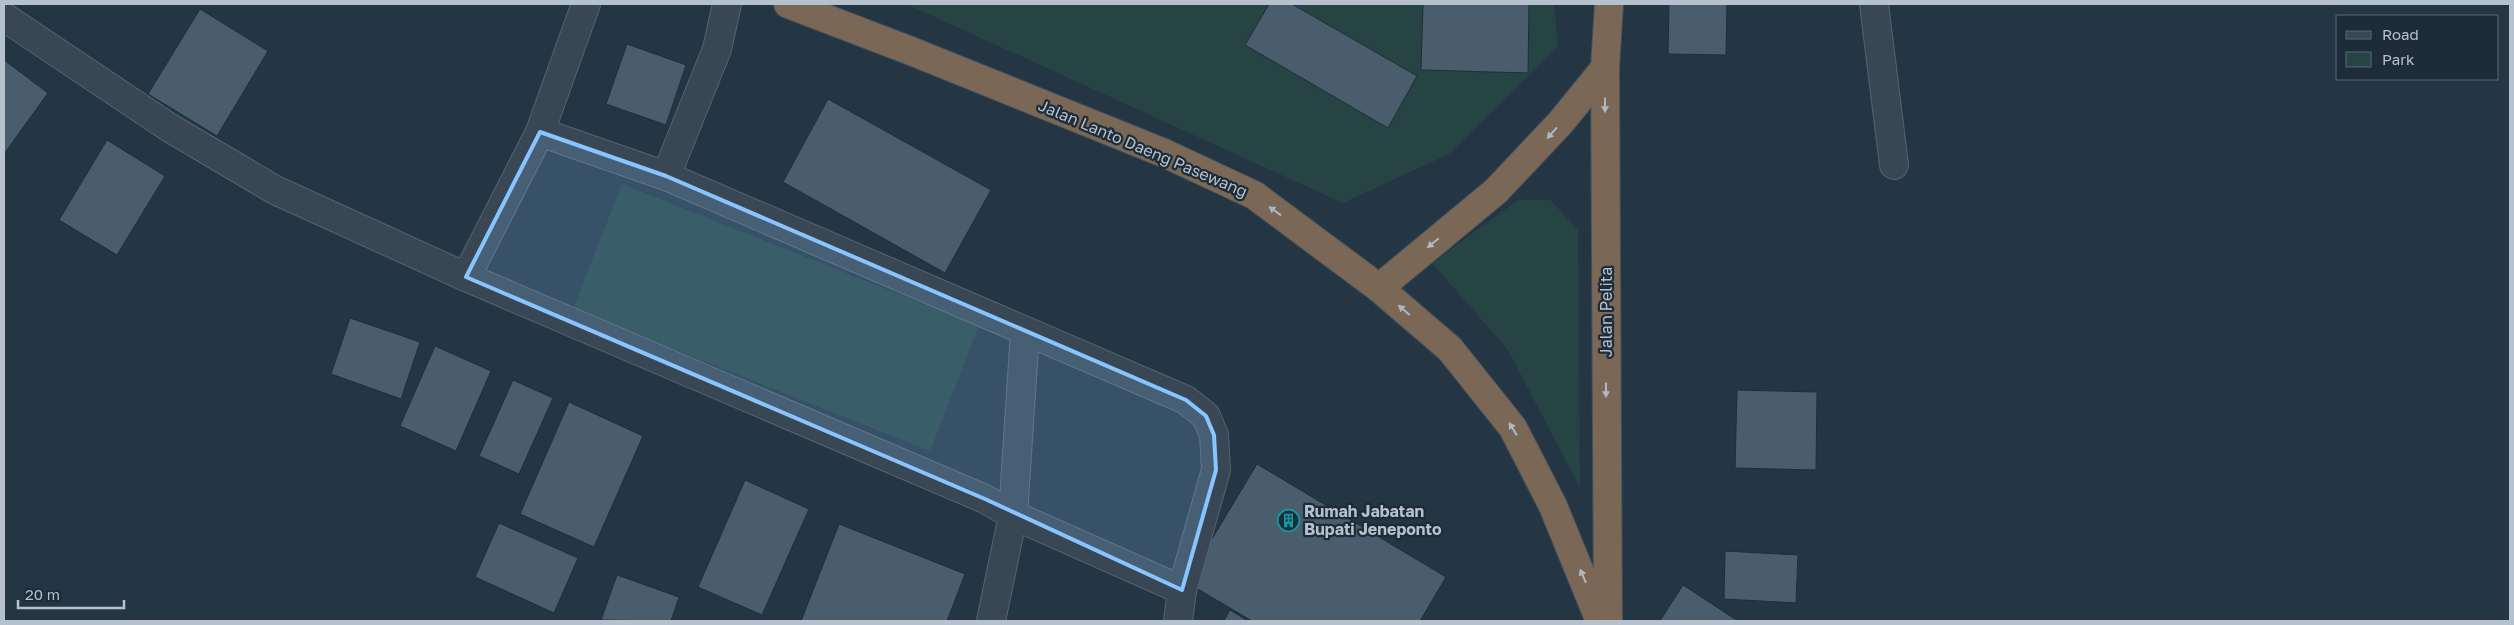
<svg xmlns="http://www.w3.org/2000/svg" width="2514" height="625" font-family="'Golos Text',sans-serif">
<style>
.green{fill:#264444}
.building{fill:#495d6c;stroke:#1f2e3a}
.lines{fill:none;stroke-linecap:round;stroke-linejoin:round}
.street-casing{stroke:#566470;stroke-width:30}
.highway-casing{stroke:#43515d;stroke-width:30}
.street{stroke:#384753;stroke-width:28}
.highway{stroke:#7a6755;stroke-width:28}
.oneway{fill:#afb8c1}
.marked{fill:#88c5ff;fill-opacity:0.2;stroke:#88c5ff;stroke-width:4;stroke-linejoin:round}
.labels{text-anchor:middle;stroke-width:4.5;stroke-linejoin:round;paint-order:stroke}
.street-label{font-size:16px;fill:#b5c1cd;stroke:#1d2c38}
.poi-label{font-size:16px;font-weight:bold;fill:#b5c1cd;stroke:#1d2c38;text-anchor:start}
</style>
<rect width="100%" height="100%" fill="#243544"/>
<!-- green -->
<g class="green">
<polygon points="906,4 1554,4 1558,46 1449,154 1343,203"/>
<polygon points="622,184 979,326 930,451 573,309"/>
<polygon points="1518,200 1550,200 1578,229 1580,488 1508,350 1432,263"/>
</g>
<!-- building -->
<g class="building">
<polygon points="1269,4 1292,4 1417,76 1388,128 1245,45"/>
<polygon points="1423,4 1529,4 1528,73 1421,70"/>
<polygon points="1669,4 1727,4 1726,55 1668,54"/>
<polygon points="200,9 268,51 217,136 148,94"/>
<polygon points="627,44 686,65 666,125 606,104"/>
<polygon points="4,60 48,93 4,154"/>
<polygon points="828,99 991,190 945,273 783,182"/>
<polygon points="107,140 165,176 117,255 59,220"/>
<polygon points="350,318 420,342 401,399 331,374"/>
<polygon points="435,346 491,371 456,451 400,426"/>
<polygon points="513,380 553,398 519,474 479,456"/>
<polygon points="1737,390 1817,392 1816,470 1735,468"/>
<polygon points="569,402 643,436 594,547 520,514"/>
<polygon points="1257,464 1446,577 1420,621 1252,621 1186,582"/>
<polygon points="745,480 809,509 762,615 698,587"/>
<polygon points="499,523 578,558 554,613 475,577"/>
<polygon points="839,524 965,574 947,621 801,621"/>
<polygon points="1725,551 1798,555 1796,603 1724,599"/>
<polygon points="617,575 679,597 671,621 601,620"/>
<polygon points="1683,585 1738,621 1660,621"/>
<polygon points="1230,610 1248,621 1224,621"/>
</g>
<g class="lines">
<defs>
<g id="street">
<polyline points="1874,4 1894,165"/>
<polyline points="4,17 170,128 275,190 466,277 540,132 666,176 1186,400 1206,416 1214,435 1216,470 1182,590"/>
<polyline points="540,132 586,4"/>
<polyline points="666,176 717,49 727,4"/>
<polyline points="466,277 985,499 1013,515 1182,590 1178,621"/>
<polyline points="991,621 1013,515 1025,332"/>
</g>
<g id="highway">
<polyline points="788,4 911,51 1164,153 1254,195 1379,288 1450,349 1513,428 1553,506 1600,621"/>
<polyline points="1379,288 1496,191 1561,122 1605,68"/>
<polyline points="1608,621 1605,68 1609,4"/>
</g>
</defs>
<!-- street casing -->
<use href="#street" class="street-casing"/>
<!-- highway casing -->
<use href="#highway" class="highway-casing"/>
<!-- street -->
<use href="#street" class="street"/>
<!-- highway -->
<use href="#highway" class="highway"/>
</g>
<!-- one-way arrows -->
<defs><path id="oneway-solid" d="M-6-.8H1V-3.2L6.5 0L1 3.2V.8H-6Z" transform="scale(1.25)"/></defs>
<g class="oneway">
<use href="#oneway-solid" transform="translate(1605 105) rotate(90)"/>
<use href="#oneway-solid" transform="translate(1552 133) rotate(132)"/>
<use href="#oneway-solid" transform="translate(1275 211) rotate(-144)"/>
<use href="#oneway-solid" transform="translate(1433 243) rotate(140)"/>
<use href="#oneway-solid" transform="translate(1404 310) rotate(-139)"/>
<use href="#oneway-solid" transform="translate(1606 390) rotate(90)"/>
<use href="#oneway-solid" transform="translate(1513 429) rotate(-122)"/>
<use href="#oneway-solid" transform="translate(1583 576) rotate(-113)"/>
</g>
<!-- marked area -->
<path class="marked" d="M540,132L666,176L1186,400L1206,416L1214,435L1216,470L1182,590L985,499L466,277Z"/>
<!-- icons -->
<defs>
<symbol id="building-ring" viewBox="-11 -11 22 22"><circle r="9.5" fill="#1d2c38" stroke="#0f9aa8" stroke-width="1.5"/><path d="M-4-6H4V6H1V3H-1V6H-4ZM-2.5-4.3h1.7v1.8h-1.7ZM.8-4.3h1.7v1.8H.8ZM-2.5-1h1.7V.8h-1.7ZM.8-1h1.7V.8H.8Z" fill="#0f9aa8"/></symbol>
</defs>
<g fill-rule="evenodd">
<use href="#building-ring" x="1276" y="508" width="25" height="25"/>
</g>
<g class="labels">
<!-- street labels -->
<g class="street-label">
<text transform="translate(1143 148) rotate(23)" y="6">Jalan Lanto Daeng Pasewang</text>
<text transform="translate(1606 312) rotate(-90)" y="6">Jalan Pelita</text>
</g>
<!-- poi labels -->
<g class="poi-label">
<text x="1304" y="517">Rumah Jabatan<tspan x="1304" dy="18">Bupati Jeneponto</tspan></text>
</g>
</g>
<!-- border -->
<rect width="2514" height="625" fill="none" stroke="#b5c1cd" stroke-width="10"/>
<!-- legend -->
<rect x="2336" y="15" width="162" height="65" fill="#1d2c38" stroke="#5a6874"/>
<rect x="2346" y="31" width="25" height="8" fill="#384753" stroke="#5a6874"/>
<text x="2382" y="40" font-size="15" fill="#b5c1cd">Road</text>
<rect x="2346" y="52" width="25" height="15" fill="#264444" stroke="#5a6874"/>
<text x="2382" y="65" font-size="15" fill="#b5c1cd">Park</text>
<!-- scale -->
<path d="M18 600v8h106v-8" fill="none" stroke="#b5c1cd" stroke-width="2.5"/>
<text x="25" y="600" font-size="15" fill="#b5c1cd" stroke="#1d2c38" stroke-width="4" paint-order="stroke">20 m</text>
</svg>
